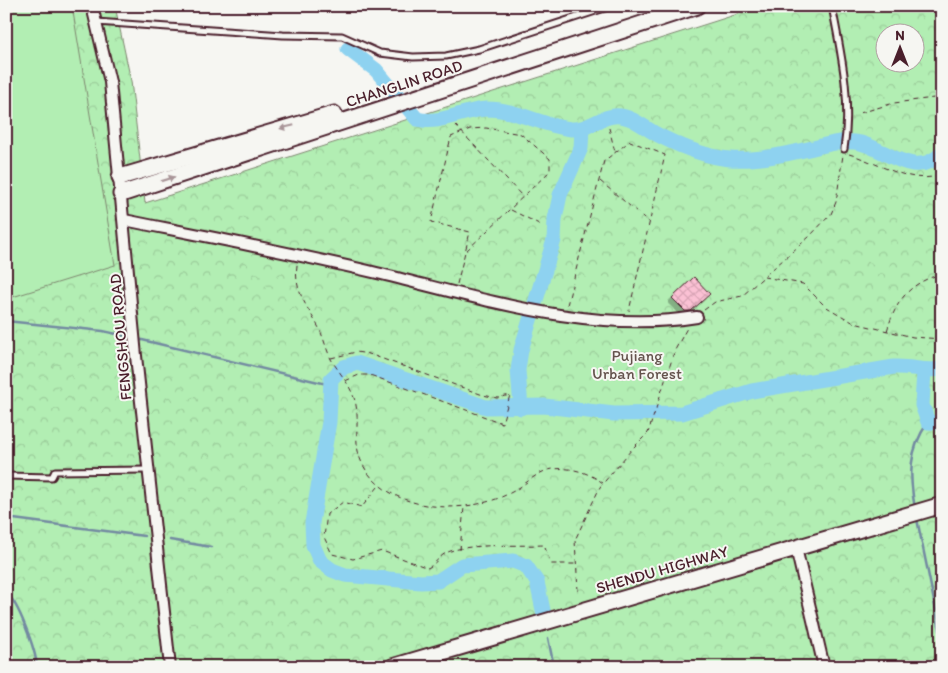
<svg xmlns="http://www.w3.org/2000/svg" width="948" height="673" font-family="Itim,sans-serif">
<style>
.forest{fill:url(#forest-crowns);stroke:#7e866f;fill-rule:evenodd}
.pitch{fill:#b2eeb3;stroke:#7e866f}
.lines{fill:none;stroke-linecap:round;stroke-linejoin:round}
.stream{stroke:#738aa1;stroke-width:2.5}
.river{stroke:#8ed2f0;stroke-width:15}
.building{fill:url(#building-cross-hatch);stroke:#4a1f2b;filter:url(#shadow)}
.lane-casing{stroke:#4a1f2b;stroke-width:9}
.street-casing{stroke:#4a1f2b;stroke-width:14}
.secondary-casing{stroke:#4a1f2b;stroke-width:19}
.path{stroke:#4a1f2b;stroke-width:1;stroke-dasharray:5 4;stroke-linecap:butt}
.lane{stroke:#f6f6f2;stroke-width:5}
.street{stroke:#f6f6f2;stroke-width:10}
.secondary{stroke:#f6f6f2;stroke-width:15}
.oneway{fill:#a99598}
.labels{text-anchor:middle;stroke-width:4;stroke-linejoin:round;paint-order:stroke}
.street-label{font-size:16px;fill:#4a1f2b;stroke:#f6f6f2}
.park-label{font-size:16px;fill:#64534d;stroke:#f6f6f2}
</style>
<defs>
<pattern id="forest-crowns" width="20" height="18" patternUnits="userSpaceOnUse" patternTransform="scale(1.25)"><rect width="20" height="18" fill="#b2eeb3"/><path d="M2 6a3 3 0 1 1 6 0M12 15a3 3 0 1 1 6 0" fill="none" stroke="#9bcc9a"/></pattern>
<pattern id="building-cross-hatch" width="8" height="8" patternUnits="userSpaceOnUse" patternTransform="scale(1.25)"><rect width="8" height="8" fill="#fbc1d4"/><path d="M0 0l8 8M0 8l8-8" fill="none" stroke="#d9a5b6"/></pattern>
<filter id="shadow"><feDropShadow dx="-4.5" dy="4.5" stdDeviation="0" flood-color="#0004"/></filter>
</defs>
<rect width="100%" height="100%" fill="#f6f6f2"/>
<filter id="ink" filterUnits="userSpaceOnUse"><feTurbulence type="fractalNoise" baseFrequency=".02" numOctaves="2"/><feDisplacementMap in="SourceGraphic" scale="10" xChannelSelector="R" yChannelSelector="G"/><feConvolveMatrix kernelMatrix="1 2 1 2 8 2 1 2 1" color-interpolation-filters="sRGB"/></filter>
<g filter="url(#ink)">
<!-- forest -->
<path class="forest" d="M6,6H115L131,81L145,203L763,6H942V667H6ZM886,32H916V62H886Z"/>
<!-- pitch -->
<polygon class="pitch" points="6,6 72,6 115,265 6,299"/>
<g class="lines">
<!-- stream -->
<g class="stream">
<polyline points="6,321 103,331 130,337"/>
<polyline points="138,339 331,385"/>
<path d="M915,509C909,475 908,451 928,422"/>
<polyline points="6,518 144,536"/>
<polyline points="917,519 942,640"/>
<polyline points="170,540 211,547"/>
<path d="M6,593C18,601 36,651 37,667"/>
<polyline points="548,638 554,667"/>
</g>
<!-- river -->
<g class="river">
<path d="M348,49L376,70L417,119C441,125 462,110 487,109C517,109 542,126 571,129C589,130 599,117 614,116C632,114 646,130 662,137C682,147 707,157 730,159C757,161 787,154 813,148C826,145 840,140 854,142C883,144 912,183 942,153"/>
<polyline points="924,371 922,405 928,422 942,423"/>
<polyline points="521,408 518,370 521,350 554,240 555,219 560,195 581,148 582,129"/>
<path d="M544,615L537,582L526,566L513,561L462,565L438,581L421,582L345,575L332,570L320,561L313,545L312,523L329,422L331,379L344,367L357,363L486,407L544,406L614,414L682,413L752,391L894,367C911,366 924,372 942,369"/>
</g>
</g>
<!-- building -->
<polygon class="building" points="694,277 710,294 691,311 685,311 672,298"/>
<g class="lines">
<defs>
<g id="lane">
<path d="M832,6C841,54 852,100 844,149"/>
<polyline points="96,22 283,35 342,36 380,53 413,57 446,56 479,49 611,6"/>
<polyline points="6,476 52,477 55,471 148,470"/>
</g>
<g id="street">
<polyline points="92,6 110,82 136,356 170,667"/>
<path d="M124,220C209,237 293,253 377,273C481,298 589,334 697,317"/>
<polyline points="796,548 824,667"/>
</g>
<g id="secondary">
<polyline points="120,177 334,114"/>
<polyline points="121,194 697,6"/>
<polyline points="392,667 942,505"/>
</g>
</defs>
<!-- lane casing -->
<use href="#lane" class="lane-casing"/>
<!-- street casing -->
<use href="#street" class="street-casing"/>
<!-- secondary casing -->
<use href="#secondary" class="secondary-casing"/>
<!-- path -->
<g class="path">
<polyline points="860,113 894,103 942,97"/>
<polyline points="455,125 523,197"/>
<polyline points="609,128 615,152"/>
<path d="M849,154C877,162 913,187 942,174"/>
<polyline points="600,181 649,222"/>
<polyline points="511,210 543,226"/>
<path d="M297,265C294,288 304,302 315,321C323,333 325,347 331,359C338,371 348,382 353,395C363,419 350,441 363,465C389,513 466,516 510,493C525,486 536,471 553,469C571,467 588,472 603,483"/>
<polyline points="764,277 803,284 825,306 854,323 913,337 942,339"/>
<polyline points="457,284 470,232 431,222 451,137 470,129 486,128 521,134 550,159 550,171 465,252"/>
<polyline points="567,305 604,161 630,141 665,155 629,311"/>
<polyline points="704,310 715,302 742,296 809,237 831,214 836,202 843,155"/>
<path d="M887,331C896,300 910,282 942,274"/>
<polyline points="331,358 356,352 369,354 483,395 497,398 510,395 502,423 370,375 359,375 345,381"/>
<path d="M378,487L362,507L343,502L327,514L324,537L332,554L353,559L382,551L428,568C435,564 440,556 446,553C464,543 522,546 544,545L551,564H575"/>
<polyline points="460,550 464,507"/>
<polyline points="578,591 575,540 600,487 632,449 648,433 675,350 687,328"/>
</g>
<!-- lane -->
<use href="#lane" class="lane"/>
<!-- street -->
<use href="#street" class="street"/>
<!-- secondary -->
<use href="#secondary" class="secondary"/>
</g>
<!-- one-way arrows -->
<defs><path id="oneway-solid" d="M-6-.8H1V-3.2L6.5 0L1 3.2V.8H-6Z" transform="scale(1.25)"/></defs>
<g class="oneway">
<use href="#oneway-solid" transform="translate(287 127) rotate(166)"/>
<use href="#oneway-solid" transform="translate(168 179) rotate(-18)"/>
</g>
</g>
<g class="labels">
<!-- street labels -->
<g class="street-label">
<text transform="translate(404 83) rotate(-18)" y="6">CHANGLIN ROAD</text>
<text transform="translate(120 337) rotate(-95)" y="6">FENGSHOU ROAD</text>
<text transform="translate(662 569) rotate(-16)" y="6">SHENDU HIGHWAY</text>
</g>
<!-- park labels -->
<g class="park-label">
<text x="637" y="361">Pujiang<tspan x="637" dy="18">Urban Forest</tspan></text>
</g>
</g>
<!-- margin -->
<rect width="948" height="673" fill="none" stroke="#f6f6f2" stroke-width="25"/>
<rect x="12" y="12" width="923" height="648" fill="none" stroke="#4a1f2b" stroke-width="2" filter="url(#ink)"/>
<!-- north arrow -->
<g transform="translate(900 48)"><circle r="24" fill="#f6f6f2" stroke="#b1a0a2"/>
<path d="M0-4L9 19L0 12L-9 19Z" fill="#4a1f2b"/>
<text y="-8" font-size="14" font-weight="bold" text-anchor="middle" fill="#4a1f2b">N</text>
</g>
</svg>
